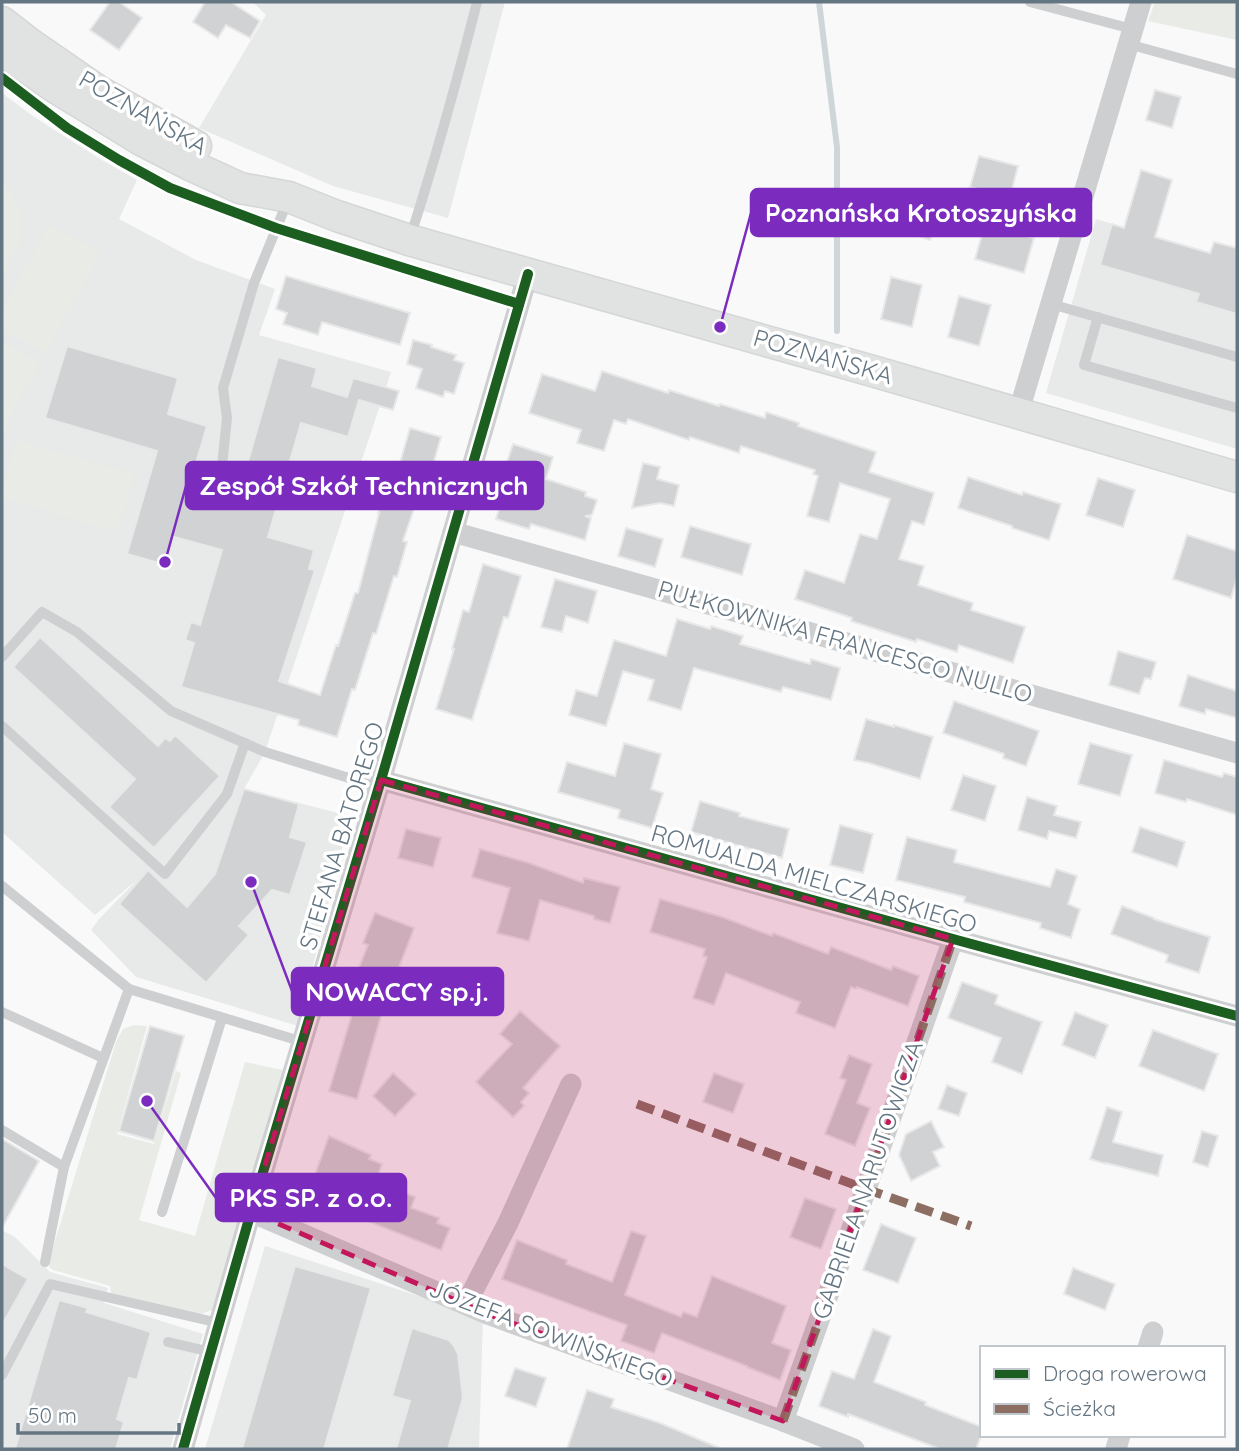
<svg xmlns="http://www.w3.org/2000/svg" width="1239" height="1451" font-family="Quicksand,sans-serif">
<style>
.built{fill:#e8e9e9}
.green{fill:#e8ebe6}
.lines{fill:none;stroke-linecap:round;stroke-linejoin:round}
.stream{stroke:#ced6d9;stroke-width:6}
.building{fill:#d0d2d3;stroke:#e8e8e8;stroke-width:2}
.secondary-casing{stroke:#d5d6d7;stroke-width:33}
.lane{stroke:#cecfd0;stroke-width:10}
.street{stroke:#cecfd0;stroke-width:21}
.secondary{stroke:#e1e2e2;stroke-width:30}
.quiet{stroke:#8d6e63;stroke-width:9;stroke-dasharray:18 9;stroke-linecap:butt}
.cycleway-casing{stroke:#fff;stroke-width:15}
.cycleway{stroke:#1b5e20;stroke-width:10}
.marked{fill:#c2185b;fill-opacity:0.2;stroke:#c2185b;stroke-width:5;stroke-dasharray:14 9;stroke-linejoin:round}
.labels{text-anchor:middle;stroke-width:7;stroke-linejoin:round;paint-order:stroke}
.street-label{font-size:24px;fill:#657683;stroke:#fff}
.leader{fill:none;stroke:#7b2cbf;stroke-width:2.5}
.callout-dot{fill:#7b2cbf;stroke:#fff;stroke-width:2.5}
.callout{fill:#7b2cbf;stroke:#7b2cbf;stroke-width:2.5}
.callout-label{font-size:26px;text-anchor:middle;font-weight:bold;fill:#fff}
</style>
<rect width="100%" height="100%" fill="#f9f9f9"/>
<!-- built -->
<g class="built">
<polygon points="253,2 505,2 448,218 333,186 199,128 266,15"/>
<polygon points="2,93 34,117 102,160 137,180 119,219 196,260 275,289 259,335 391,372 265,752 244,789 350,816 298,1026 136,977 91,930 99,919 138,879 95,915 2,832"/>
<polygon points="1096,219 1210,253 1215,242 1237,247 1237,449 1046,393"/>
<polygon points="2,1230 15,1237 50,1272 108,1288 104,1303 203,1334 170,1449 2,1449"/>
<polygon points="265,1246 483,1317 479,1449 205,1449"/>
</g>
<!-- green -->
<g class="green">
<polygon points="1155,2 1237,2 1237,40 1148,21"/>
<polygon points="2,185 10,192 20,209 20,245 2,275"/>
<polygon points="49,224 101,252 46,353 2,330 2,311"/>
<polygon points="2,342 40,363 2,433"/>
<polygon points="16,440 135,474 117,533 2,497"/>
<polygon points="134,1025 147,1026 117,1134 154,1144 176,1071 181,1073 139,1220 195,1236 245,1062 283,1070 212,1310 198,1315 111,1294 110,1286 53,1270 49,1267 50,1257 116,1042 123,1029"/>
</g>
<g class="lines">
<!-- stream -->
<polyline class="stream" points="819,2 837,147 837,331"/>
</g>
<!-- building -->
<g class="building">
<polygon points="110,2 119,2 142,18 119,50 90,30"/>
<polygon points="205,2 231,2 260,21 250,38 226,25 218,38 193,22"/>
<polygon points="1155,90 1181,97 1172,128 1146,120"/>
<polygon points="979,156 1018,166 1010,197 970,187"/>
<polygon points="1141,170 1172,180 1155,237 1210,253 1214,242 1237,248 1237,314 1196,302 1199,294 1100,265 1112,224 1124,228"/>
<polygon points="906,192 942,204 930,240 895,228"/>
<polygon points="985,224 1034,238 1024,273 975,259"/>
<polygon points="286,276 410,313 400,345 322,322 318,335 283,324 287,313 276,309"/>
<polygon points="891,277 922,285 912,327 881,319"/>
<polygon points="959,296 991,305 979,346 948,337"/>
<polygon points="413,340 432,345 431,347 456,355 454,360 464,363 454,394 445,391 443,397 416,388 422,369 407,364"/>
<polygon points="67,346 178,378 168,414 207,426 188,490 236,503 278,357 317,368 312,386 347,397 353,378 399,391 393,410 359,400 348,437 301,423 268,537 314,550 309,569 315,570 279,681 320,695 336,645 338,646 355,593 358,593 379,513 378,513 390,478 395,480 410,428 441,437 431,472 427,471 403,541 407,542 397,577 394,576 376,634 373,633 355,690 352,689 337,737 298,725 299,720 181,687 194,643 185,640 191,622 200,625 222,550 174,537 166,565 127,554 157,451 45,418"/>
<polygon points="602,371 668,393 669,390 719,406 720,404 765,418 766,412 799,423 798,426 876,452 869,472 934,493 924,525 912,521 899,559 924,566 918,585 973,603 971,610 1025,627 1013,663 959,645 957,652 917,639 916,642 851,621 852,618 795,599 805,570 844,583 860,534 877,539 890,499 840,483 829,522 807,516 818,476 813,474 815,470 741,446 739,453 690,437 689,440 628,419 626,424 614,420 604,451 577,443 581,430 529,413 542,374 595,391"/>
<polygon points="513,444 553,457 546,479 586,492 585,496 597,500 592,515 585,516 591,518 585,540 531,524 529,529 496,519 508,479 502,477"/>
<polygon points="643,463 660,467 657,479 679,485 674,506 660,503 632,508"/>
<polygon points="968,477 1022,495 1023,492 1061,504 1049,540 1012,528 1012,526 958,508"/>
<polygon points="1098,478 1135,490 1123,527 1086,515"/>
<polygon points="690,526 751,544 742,575 681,557"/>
<polygon points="626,528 663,539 655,567 618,556"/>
<polygon points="1187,535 1237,551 1237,577 1231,598 1173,579"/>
<polygon points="483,564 521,576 508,618 504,617 472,720 436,709 454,649 452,649 463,610 469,612"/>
<polygon points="555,579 597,591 588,623 566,616 562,632 541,627"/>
<polygon points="677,619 710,629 711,626 743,636 740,644 810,664 811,659 840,668 831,700 783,687 781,692 694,668 681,710 648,700 654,680 623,671 606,726 569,715 576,690 597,696 614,640 666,656"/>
<polygon points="40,637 158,746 165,738 170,741 175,735 220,776 154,848 109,807 135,779 13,667"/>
<polygon points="1118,651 1156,662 1151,679 1145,678 1139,694 1109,685"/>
<polygon points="1188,675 1237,691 1237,718 1206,709 1205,714 1179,706"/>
<polygon points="954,701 1039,731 1026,766 1003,758 1004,754 943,733"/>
<polygon points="866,719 894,727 894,725 933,737 920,779 869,763 854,760"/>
<polygon points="624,743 661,754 651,789 663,793 652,828 618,818 620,810 558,792 567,762 615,776"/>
<polygon points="1090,743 1132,755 1120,796 1078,784"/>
<polygon points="1164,760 1222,777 1224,773 1237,777 1237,815 1187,799 1186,802 1155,793"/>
<polygon points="963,775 996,786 985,821 951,810"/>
<polygon points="244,789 299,804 290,837 307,842 290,895 272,890 239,926 249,935 206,983 119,904 148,870 187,907 215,874"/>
<polygon points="1027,797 1057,806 1054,815 1081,822 1076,838 1049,831 1047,839 1018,830"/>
<polygon points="700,801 740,813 739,816 789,829 782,858 691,832"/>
<polygon points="840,825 873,834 863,873 830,865"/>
<polygon points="1140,827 1185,842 1177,867 1132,852"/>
<polygon points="406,829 441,838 433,867 398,858"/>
<polygon points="907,837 957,850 954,862 1050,887 1056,869 1077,876 1068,904 1080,909 1071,938 1040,928 1041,923 964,902 965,897 896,880"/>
<polygon points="480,849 529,863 583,883 584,878 620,887 610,923 594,919 594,916 540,900 529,941 497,933 510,888 472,877"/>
<polygon points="660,899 722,917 772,936 773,933 828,954 831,947 891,970 893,966 919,976 908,1006 857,987 856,989 851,987 835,1028 796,1013 800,1002 726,973 714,1005 693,998 707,957 703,956 705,949 650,932"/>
<polygon points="1122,906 1154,918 1154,919 1210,937 1199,973 1166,962 1168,955 1111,934"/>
<polygon points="375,913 414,928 383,1009 357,1099 329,1091 355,1004 346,1001 368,945 363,943"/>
<polygon points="962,982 998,995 995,1004 1042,1022 1022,1074 992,1062 1001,1038 948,1018"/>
<polygon points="520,1011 560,1046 523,1088 529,1093 521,1102 524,1106 513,1117 476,1082 512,1044 500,1034"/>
<polygon points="1075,1012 1108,1025 1095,1058 1062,1045"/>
<polygon points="150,1026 184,1036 154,1141 119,1131"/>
<polygon points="1153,1030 1218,1054 1204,1091 1139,1066"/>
<polygon points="849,1055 872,1064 857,1103 870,1108 855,1146 825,1134 846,1080 840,1078"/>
<polygon points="393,1073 416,1094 395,1116 373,1096"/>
<polygon points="714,1073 744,1084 733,1113 703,1102"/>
<polygon points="947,1085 967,1093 959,1116 938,1109"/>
<polygon points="1107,1107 1122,1112 1113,1142 1163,1155 1158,1176 1106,1163 1106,1164 1090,1159"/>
<polygon points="931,1121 944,1147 933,1152 940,1166 911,1181 899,1155 906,1134"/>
<polygon points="1202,1131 1218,1136 1208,1167 1193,1162"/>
<polygon points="329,1136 371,1155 369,1159 382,1164 376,1181 415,1197 411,1208 439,1218 437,1223 450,1228 441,1250 347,1213 350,1204 309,1191"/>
<polygon points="2,1139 39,1161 2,1228"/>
<polygon points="805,1198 836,1209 821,1249 790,1237"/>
<polygon points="881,1224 916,1238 898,1283 863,1270"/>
<polygon points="631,1231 646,1236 625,1295 681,1317 683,1312 697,1317 712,1276 786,1306 772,1343 791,1350 780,1380 747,1367 747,1366 662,1333 654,1353 621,1341 627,1325 502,1279 517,1240 567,1260 566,1264 612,1282"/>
<polygon points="2,1264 28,1279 2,1325"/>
<polygon points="295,1266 371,1288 324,1449 242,1449"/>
<polygon points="1073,1268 1115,1284 1105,1310 1064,1294"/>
<polygon points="59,1300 88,1308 86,1312 151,1332 137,1380 129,1378 117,1419 124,1422 116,1449 15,1449"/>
<polygon points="412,1328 449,1340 454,1346 458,1354 463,1398 448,1449 396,1449 410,1401 392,1396"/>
<polygon points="873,1329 891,1336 874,1382 926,1402 925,1405 982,1427 982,1433 976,1449 940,1449 848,1414 848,1417 819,1406 832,1371 854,1379"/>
<polygon points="515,1368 546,1378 536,1407 505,1396"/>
<polygon points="587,1390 614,1399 611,1407 660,1423 722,1449 567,1449"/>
</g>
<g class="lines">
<defs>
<g id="secondary">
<polyline points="2,22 29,43 100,92 196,146"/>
<polyline points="2,50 56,88 97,113 141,140 190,165 240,188 289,197 337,216 409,240 876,372 1237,477"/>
</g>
</defs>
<!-- secondary casing -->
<use href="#secondary" class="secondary-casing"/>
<!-- lane -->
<g class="lane">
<polyline points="1030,2 1132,29"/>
<polyline points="1128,44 1237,74"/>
<path d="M410,238C435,160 457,81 477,2"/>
<polyline points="1051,304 1237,357"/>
<polyline points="1098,317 1084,365 1237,408"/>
<polyline points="221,475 227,418 223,388 254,283 288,200"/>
<polyline points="2,657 42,612 77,632 171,711 265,752 378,787"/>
<polyline points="2,726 165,874 227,794 245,743"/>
<polyline points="2,886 129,989"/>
<polyline points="2,1012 103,1058"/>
<polyline points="2,1130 64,1167 129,989 303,1042"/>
<polyline points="162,1212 222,1018"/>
<polyline points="45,1262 64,1167"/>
<polyline points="168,1342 211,1352"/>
<polyline points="2,1375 50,1284 219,1323"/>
</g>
<!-- street -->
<g class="street">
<polyline points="1018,414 1141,2"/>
<polyline points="453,532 1237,753"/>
<polyline points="381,780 953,939 1237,1016"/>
<polyline points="251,1212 490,1315 783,1421 854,1449"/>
<polyline points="466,1304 508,1223 571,1084"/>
<polyline points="1148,1348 1153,1332"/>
<polyline points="783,1421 866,1189 953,939"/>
<polyline points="183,1449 251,1212 381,780 528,274"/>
<polyline points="1116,1449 1120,1435"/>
</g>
<!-- secondary -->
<use href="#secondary" class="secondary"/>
<!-- quiet -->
<g class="quiet">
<polyline points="637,1104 866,1189 971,1226"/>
<polyline points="783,1421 866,1189 953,939"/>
</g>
<defs>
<g id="cycleway">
<polyline points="2,78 67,128 119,160 170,188 276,228 519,304"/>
<polyline points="381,780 953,939 1237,1016"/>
<polyline points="183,1449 251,1212 381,780 528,274"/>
</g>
</defs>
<!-- cycleway casing -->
<use href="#cycleway" class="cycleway-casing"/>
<!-- cycleway -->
<use href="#cycleway" class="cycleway"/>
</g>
<!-- marked area -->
<path class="marked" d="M381,780L953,939L783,1421L490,1315L251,1212Z"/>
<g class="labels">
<!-- street labels -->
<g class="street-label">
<text transform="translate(143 113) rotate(30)" y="8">POZNAŃSKA</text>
<text transform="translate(823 357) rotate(16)" y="8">POZNAŃSKA</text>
<text transform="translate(845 642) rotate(16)" y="8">PUŁKOWNIKA FRANCESCO NULLO</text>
<text transform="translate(342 836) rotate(-73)" y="8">STEFANA BATOREGO</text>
<text transform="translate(814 879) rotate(16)" y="8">ROMUALDA MIELCZARSKIEGO</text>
<text transform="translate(868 1180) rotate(-71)" y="8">GABRIELA NARUTOWICZA</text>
<text transform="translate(551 1334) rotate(21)" y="8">JÓZEFA SOWIŃSKIEGO</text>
</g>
</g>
<!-- callouts -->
<path class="leader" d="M720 327L751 213M165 562L186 486M251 882L292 991M147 1101L216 1198"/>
<g class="callout-dot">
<circle cx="720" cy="327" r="7"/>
<circle cx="165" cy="562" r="7"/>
<circle cx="251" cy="882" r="7"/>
<circle cx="147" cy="1101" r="7"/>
</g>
<g class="callout">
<rect x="751" y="189" width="340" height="47" rx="7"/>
<rect x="186" y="462" width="357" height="47" rx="7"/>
<rect x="292" y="968" width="211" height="47" rx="7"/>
<rect x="216" y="1174" width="190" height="47" rx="7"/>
</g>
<g class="callout-label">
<text x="921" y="222">Poznańska Krotoszyńska</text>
<text x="364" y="495">Zespół Szkół Technicznych</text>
<text x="397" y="1001">NOWACCY sp.j.</text>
<text x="311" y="1207">PKS SP. z o.o.</text>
</g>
<!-- border -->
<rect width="1239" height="1451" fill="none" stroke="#657683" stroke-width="7"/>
<!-- legend -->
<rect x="980" y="1346" width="245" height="91" fill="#ffffff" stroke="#c1c8cd" stroke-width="2"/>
<rect x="994" y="1369" width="35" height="10" fill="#1b5e20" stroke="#c1c8cd" stroke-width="2"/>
<text x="1043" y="1381" font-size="21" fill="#657683">Droga rowerowa</text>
<rect x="994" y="1404" width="35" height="10" fill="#8d6e63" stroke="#c1c8cd" stroke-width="2"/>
<text x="1043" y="1416" font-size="21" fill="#657683">Ścieżka</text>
<!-- scale -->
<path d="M18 1423v10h161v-10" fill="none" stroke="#657683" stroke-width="3.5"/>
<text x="28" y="1423" font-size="21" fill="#657683" stroke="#ffffff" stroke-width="5" paint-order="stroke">50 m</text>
</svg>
